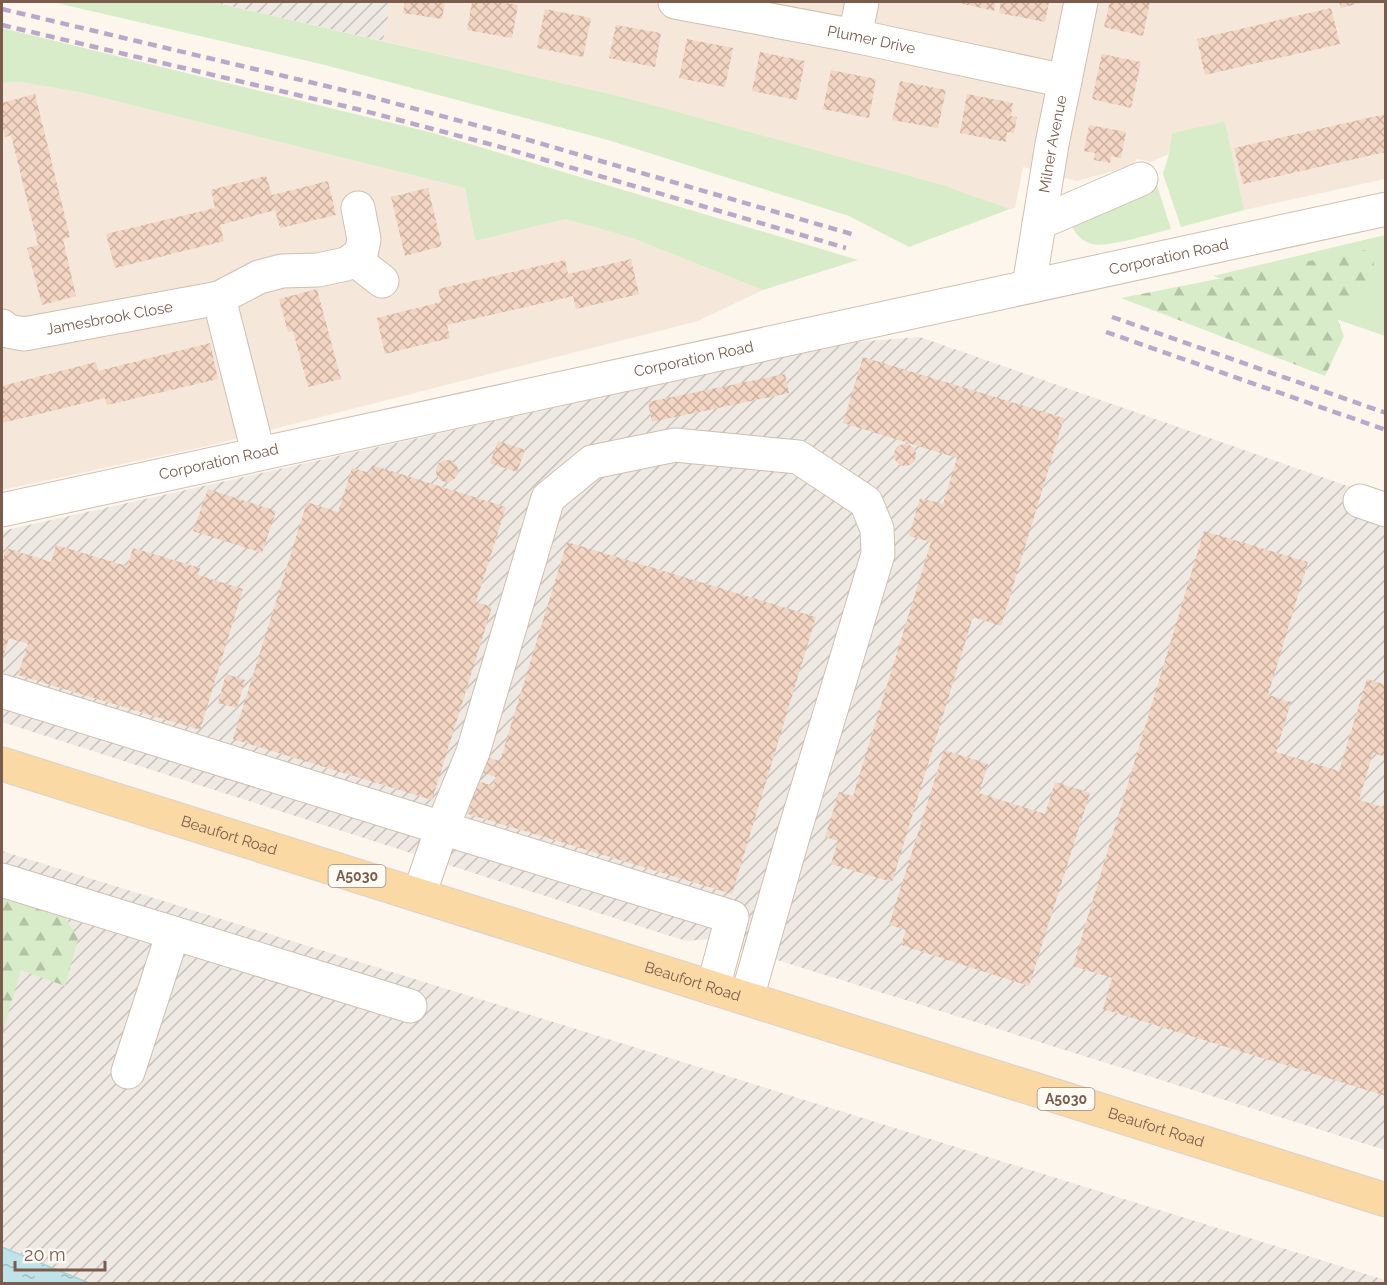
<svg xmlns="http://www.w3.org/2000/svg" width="1387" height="1285" font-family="Raleway,sans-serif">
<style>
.residential{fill:#f5e8da}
.industrial{fill:url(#industrial-furrows)}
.grass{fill:#d8ecc9}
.forest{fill:url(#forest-firs)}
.water{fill:url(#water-ripples);stroke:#a5d3da;stroke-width:1.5}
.building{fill:url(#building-cross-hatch)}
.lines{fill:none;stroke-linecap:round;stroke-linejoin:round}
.minor-casing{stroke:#d1beb0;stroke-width:35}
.major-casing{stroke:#dad1cd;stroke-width:35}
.minor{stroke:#fff;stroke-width:33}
.major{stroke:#fbd9a5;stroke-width:33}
.rail{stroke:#b9a8c9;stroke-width:4.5;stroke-dasharray:9 6;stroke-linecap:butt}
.labels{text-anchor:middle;stroke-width:4.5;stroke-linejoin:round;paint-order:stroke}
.shield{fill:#fffaf3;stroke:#a28b7f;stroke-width:1.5}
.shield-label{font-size:14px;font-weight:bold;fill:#7a5c4d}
.street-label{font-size:15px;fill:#7a5c4d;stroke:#fffaf3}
</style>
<defs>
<pattern id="industrial-furrows" width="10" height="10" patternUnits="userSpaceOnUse" patternTransform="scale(1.5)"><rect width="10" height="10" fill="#efe9e4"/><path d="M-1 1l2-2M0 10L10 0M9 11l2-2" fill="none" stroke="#c7c0bb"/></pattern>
<pattern id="forest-firs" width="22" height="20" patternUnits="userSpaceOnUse" patternTransform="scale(1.5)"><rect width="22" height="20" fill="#d8ecc9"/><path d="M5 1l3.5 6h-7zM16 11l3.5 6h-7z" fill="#b4c2a5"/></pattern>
<pattern id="water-ripples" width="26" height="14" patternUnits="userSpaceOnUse" patternTransform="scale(1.5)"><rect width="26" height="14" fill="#bfe3e8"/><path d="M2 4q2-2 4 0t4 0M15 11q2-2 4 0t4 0" fill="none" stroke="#a0bbbe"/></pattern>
<pattern id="building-cross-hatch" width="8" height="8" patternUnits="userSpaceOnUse" patternTransform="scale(1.5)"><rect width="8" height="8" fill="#f3d5c3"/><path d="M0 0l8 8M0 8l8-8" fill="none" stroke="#cab0a1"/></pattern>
</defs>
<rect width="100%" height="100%" fill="#fdf6ec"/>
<!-- residential -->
<g class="residential">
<polygon points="391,2 1385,2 1385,179 1244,210 1225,121 1172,133 1169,154 1151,162 1137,159 1132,166 1077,181 1023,167 1015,208 1010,209 943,185 627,98 383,41"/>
<polygon points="21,82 79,92 465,188 475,241 566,219 632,238 763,290 698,321 207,446 2,490 2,83"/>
</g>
<!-- industrial -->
<g class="industrial">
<polygon points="213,2 391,2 383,41"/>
<polygon points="920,337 1385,499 1385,1150 710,939 686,941 2,722 2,531 843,343"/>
<polygon points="2,851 1385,1280 1385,1283 89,1283 2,1246"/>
</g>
<!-- grass -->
<g class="grass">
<polygon points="52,2 213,2 627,98 943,185 1010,209 909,247 849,216 608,140 325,65"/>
<polygon points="2,28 433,133 858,260 763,290 632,238 566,219 475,241 465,188 79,92 21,82 2,83"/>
<polygon points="1225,121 1244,210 1181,227 1163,174 1169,154 1172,133"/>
<path d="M1156,182L1171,229C1154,233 1107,248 1092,244C1080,241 1074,232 1069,221Z"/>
<polygon points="1385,235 1385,336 1213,276"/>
</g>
<!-- forest -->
<g class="forest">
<polygon points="1375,248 1372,285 1332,305 1344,336 1325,376 1121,298"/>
<polygon points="11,896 62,911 78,939 65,986 21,970 2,1035 2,900"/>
</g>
<!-- water -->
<polygon class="water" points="2,1247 89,1283 2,1283"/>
<!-- building -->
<g class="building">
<polygon points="405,2 445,2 442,19 403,13"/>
<polygon points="472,2 500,2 518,5 512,38 467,30"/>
<polygon points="955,2 996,2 994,11"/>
<polygon points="1001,2 1049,2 1045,22 999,13"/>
<polygon points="1110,2 1150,2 1143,36 1104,27"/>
<polygon points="1339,2 1364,2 1341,8"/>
<polygon points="1331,8 1340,44 1205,75 1197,39"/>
<polygon points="545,9 591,18 583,57 537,48"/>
<polygon points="616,25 661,33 655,67 609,58"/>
<polygon points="687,39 733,48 725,87 679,78"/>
<polygon points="760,52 805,61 797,100 752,91"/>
<polygon points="1102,54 1141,62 1131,108 1092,99"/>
<polygon points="831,70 876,79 869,118 823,109"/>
<polygon points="900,81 946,90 938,128 892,120"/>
<polygon points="35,94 70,237 63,239 76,296 42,305 27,248 38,245 11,135 5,137 2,123 2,103"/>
<polygon points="967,94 1013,103 1011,116 1017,117 1014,133 1007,132 1006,142 960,133"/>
<polygon points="1386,114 1386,152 1243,184 1234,148"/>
<polygon points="1089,125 1126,132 1121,158 1111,156 1110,163 1094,160 1095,153 1084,151"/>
<polygon points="266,176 272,195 328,181 336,215 280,228 275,210 220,225 224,241 115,268 106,234 215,208 211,190"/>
<polygon points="428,188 442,246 405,256 391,197"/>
<polygon points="631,259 639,294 576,309 573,296 447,325 450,338 385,354 377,318 441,302 438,289 565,260 568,274"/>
<polygon points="317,289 341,379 308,387 293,331 288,332 279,299"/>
<polygon points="210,343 218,379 107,405 105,398 2,423 2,386 96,362 98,371"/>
<polygon points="863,357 1064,418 1001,626 973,617 892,882 831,864 838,841 825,837 839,792 853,796 931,542 909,536 920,498 943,504 957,458 843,423"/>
<polygon points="785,374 789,393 652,422 648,402"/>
<polygon points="498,441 525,450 517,472 490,463"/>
<circle cx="905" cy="455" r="11"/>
<circle cx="447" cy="471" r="11"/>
<polygon points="372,465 506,507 476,602 492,607 432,800 233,739 307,502 338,512 352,468 370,473"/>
<polygon points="208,489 276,511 262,553 193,531"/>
<polygon points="1204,531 1308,562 1268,695 1291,702 1276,752 1339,771 1367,679 1386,685 1386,757 1373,753 1359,800 1386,808 1386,1096 1103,1009 1112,978 1073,966"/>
<polygon points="567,542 816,617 732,894 465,813 475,780 493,786 496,777 480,772 485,757 500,761"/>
<polygon points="56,545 127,566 133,548 200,568 198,575 243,589 200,730 18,675 28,644 9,638 2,662 2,564 6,548 51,562"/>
<polygon points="226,674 245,680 237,708 218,703"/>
<polygon points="944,750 988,764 979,793 1045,814 1055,782 1090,793 1029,986 901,945 906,930 889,925"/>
</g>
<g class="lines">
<defs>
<g id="minor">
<path id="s1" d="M675,2L855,36L1065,81"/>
<polyline points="855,36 862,2"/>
<polyline points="1039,223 1141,179"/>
<polyline points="354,259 382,281"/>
<path id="s2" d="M1029,286L1052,144L1081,2"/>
<polyline points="219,298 258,452"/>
<path id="s3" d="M2,326L8,331L24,334L219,298L259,277L282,271L318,270L346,264L361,254L364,239L358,208"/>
<polyline points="1360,501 1386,510"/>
<path id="s4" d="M2,510C462,406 925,312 1386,209"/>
<polyline points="2,691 442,828 473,752 548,498 592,462 675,445 798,457 866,502 877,529 878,554 794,833 747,998"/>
<polyline points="2,880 410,1006"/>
<polyline points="419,895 442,828 732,917 713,988"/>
<polyline points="128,1072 173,933"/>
</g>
<g id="major">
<path id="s5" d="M2,764L1386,1200"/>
</g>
</defs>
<!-- minor casing -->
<use href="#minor" class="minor-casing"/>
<!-- major casing -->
<use href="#major" class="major-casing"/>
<!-- minor -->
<use href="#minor" class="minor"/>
<!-- major -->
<use href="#major" class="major"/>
<!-- rail -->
<g class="rail">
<polyline points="2,9 364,95 501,132 855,235"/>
<polyline points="2,25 361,110 497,146 846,248"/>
<polyline points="1112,317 1386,413"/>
<polyline points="1106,332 1386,430"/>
</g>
</g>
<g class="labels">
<!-- shield labels -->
<g class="shield">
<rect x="328.5" y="865" width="57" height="22" rx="4.5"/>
<rect x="1037.5" y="1088" width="57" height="22" rx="4.5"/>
</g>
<g class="shield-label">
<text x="357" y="881">A5030</text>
<text x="1066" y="1104">A5030</text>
</g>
<!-- street labels -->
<g class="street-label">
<text dy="5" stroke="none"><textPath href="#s1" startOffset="200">Plumer Drive</textPath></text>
<text dy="5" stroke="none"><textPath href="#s2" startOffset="144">Milner Avenue</textPath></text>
<text dy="5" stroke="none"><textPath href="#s4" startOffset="1194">Corporation Road</textPath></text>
<text dy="5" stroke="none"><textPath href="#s3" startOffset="111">Jamesbrook Close</textPath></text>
<text dy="5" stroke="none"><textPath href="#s4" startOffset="708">Corporation Road</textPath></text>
<text dy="5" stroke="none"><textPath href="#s4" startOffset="222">Corporation Road</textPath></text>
<text dy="5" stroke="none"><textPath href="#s5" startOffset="238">Beaufort Road</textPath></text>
<text dy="5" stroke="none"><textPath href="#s5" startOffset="724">Beaufort Road</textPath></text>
<text dy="5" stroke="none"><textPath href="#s5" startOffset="1210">Beaufort Road</textPath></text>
</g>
</g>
<!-- border -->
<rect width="1387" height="1285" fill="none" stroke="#7a5c4d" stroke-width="6"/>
<!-- scale -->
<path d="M15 1261v9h90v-9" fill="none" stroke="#7a5c4d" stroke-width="3"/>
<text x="24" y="1261" font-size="18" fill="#7a5c4d" stroke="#fffaf3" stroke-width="4.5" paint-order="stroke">20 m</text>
</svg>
